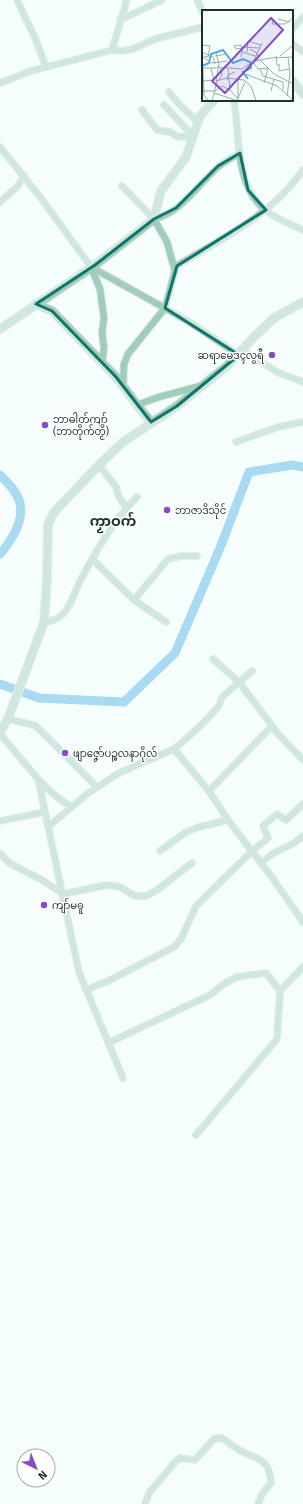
<svg xmlns="http://www.w3.org/2000/svg" width="303" height="1504" font-family="'Fira Sans','Noto Sans Myanmar',sans-serif">
<style>
.lines{fill:none;stroke-linecap:round;stroke-linejoin:round}
.river{stroke:#49afe4;stroke-width:9}
.minor-casing{stroke:#ced9d8;stroke-width:8}
.tertiary-casing{stroke:#ced9d8;stroke-width:10}
.minor{stroke:#9fcdba;stroke-width:6}
.tertiary{stroke:#9fcdba;stroke-width:8}
.marked{fill:none;stroke:#0f766e;stroke-width:3;stroke-linejoin:round}
.poi-dot{fill:#834ec6;stroke:#fff;stroke-width:1.5}
.labels{text-anchor:middle;stroke-width:3;stroke-linejoin:round;paint-order:stroke}
.poi-label{font-size:10px;fill:#1c2f2e;stroke:#fff;text-anchor:start}
.district-label{font-size:14px;font-weight:bold;fill:#1c2f2e;stroke:#fff}
.inset-river{fill:none;stroke:#49afe4;stroke-width:2}
.inset-road{fill:none;stroke:#9eabaa;stroke-width:1}
.view{fill:#834ec6;fill-opacity:0.15;stroke:#834ec6;stroke-width:2}
.inset-edge{fill:none;stroke:#1c2f2e;stroke-width:2}
</style>
<rect width="100%" height="100%" fill="#f5fefd"/>
<g class="lines">
<!-- river -->
<g class="river">
<path d="M0,475C8,483 17,492 20,503C24,521 11,541 0,554"/>
<polyline points="0,684 39,698 124,702 175,653 220,548 249,472 292,465 303,467"/>
</g>
<defs>
<g id="minor">
<polyline points="17,0 36,40 46,67"/>
<polyline points="197,0 203,13"/>
<polyline points="120,20 162,0"/>
<polyline points="292,29 303,17"/>
<polyline points="292,43 303,52"/>
<polyline points="112,50 122,51 133,49 155,39 203,27"/>
<polyline points="0,83 31,71 112,50 127,0"/>
<polyline points="169,92 180,105 198,122"/>
<path d="M234,100C240,136 234,184 265,210C276,219 290,224 303,230"/>
<polyline points="164,105 193,136"/>
<polyline points="142,110 157,130 170,132 178,137 193,136"/>
<polyline points="0,147 41,198 91,267 188,321 239,355"/>
<polyline points="122,186 154,219 167,242 175,271 165,308 128,354 124,364 123,386"/>
<polyline points="0,202 17,187 24,176"/>
<path d="M154,219C182,212 198,184 219,166C225,161 233,157 240,153"/>
<polyline points="91,267 100,289 104,318 102,333 104,347 102,363"/>
<path d="M175,267C221,239 271,216 303,170"/>
<polyline points="242,350 279,373 303,382"/>
<polyline points="137,405 159,397 200,386"/>
<polyline points="236,442 278,427 303,422"/>
<polyline points="99,465 116,487 119,497 126,507"/>
<polyline points="93,560 134,600 166,622"/>
<polyline points="134,600 168,559 181,556 197,556"/>
<path d="M44,622C51,621 57,620 63,614C71,605 75,592 80,581C96,552 113,520 137,497"/>
<polyline points="213,659 239,682 278,734 303,760"/>
<polyline points="8,719 33,725 37,727 97,787"/>
<polyline points="0,734 38,779 79,972 123,1078"/>
<path d="M174,749C190,736 205,722 218,707C221,703 220,699 223,696L252,671"/>
<path d="M39,780C49,791 59,800 72,807"/>
<polyline points="209,791 228,820 271,876 303,922"/>
<polyline points="0,821 45,812"/>
<polyline points="49,826 87,794 119,773 174,749 209,791 272,726"/>
<polyline points="160,851 186,832 199,827 228,820"/>
<polyline points="0,853 9,863 42,880 63,894 107,885 120,887 135,896 146,896 157,890 192,863"/>
<polyline points="261,863 272,854 294,843 303,836"/>
<polyline points="86,990 110,980 174,947 181,939 196,906 251,852 268,838 263,826 277,814 286,820 303,804"/>
<polyline points="108,1043 210,995 224,984 237,977 266,973 280,991 303,967"/>
<polyline points="196,1135 277,1039 280,991"/>
<path d="M145,1504L149,1493L176,1461L180,1458L195,1460L214,1439L222,1438C228,1442 234,1447 241,1451C259,1460 269,1458 271,1483L262,1494L258,1504"/>
</g>
<g id="tertiary">
<polyline points="292,80 303,94"/>
<polyline points="36,304 52,311 116,377 137,405 151,422"/>
<polyline points="0,329 95,265 154,219 161,191 186,157 200,116 214,100"/>
<polyline points="0,732 8,719 44,622 47,580 48,524 54,512 99,465 123,442 177,406 227,366 254,337 274,318 303,302"/>
</g>
</defs>
<!-- minor casing -->
<use href="#minor" class="minor-casing"/>
<!-- tertiary casing -->
<use href="#tertiary" class="tertiary-casing"/>
<!-- minor -->
<use href="#minor" class="minor"/>
<!-- tertiary -->
<use href="#tertiary" class="tertiary"/>
</g>
<!-- marked area -->
<path d="M0 0H303V1504H0ZM240,153L248,190L266,210L177,266L165,308L239,355L177,406L151,422L116,377L52,311L36,304L95,265L154,219L176,208L218,166Z" fill="#f5fefd" fill-opacity=".55" fill-rule="evenodd"/>
<path class="marked" d="M240,153L248,190L266,210L177,266L165,308L239,355L177,406L151,422L116,377L52,311L36,304L95,265L154,219L176,208L218,166Z"/>
<!-- markers -->
<g class="poi-dot">
<circle cx="272" cy="355" r="4"/>
<circle cx="45" cy="425" r="4"/>
<circle cx="167" cy="510" r="4"/>
<circle cx="65" cy="753" r="4"/>
<circle cx="44" cy="905" r="4"/>
</g>
<g class="labels">
<!-- poi labels -->
<g class="poi-label">
<text x="264" y="359" text-anchor="end">ဆရာမေဒၚလွရီ</text>
<text x="53" y="423">ဘာဓါတ်ကျာ်<tspan x="53" dy="12">(ဘာတိုက်တၟိ)</tspan></text>
<text x="175" y="514">ဘာဇာဒိသိုင်</text>
<text x="73" y="757">ဖျာဇၞော်ပဉ္စလနာဂိုလ်</text>
<text x="52" y="909">ကျာ်မၜူ</text>
</g>
<!-- district labels -->
<g class="district-label">
<text x="113" y="526">ကၟာဝက်</text>
</g>
</g>
<!-- overview -->
<g transform="translate(202 10)">
<rect width="91" height="91" fill="#f5fefd"/>
<path class="inset-river" d="M0,56L7,53L9,44L21,40L31,53L41,49L48,52L49,58L41,62L46,69"/>
<path class="inset-road" d="M76,9L88,12M71,10L70,14H83L91,8M60,33L51,52L56,59L66,58M0,35L8,36L6,47L2,46M39,37L58,38M48,39L55,43L56,51M0,42L11,47L13,54M40,42L53,46M45,42L46,31L59,35M14,43L17,54L14,71L25,68L42,70L49,76L54,91M13,46L25,44M74,46L75,55H78M78,46L91,35M1,47L10,53L25,51M39,47L40,40V38L39,35L32,36L34,39L40,38M58,50L72,64L91,74M77,55V61L87,59M15,57L40,59L50,52L68,48L91,47M26,59L28,80L36,89M58,59L61,66L81,72V80M43,64L75,76L91,90M25,70L26,65L33,62M0,71L12,70L9,58M16,71L20,65L18,58M62,73L66,58M1,81H13L20,76L28,80M69,81L72,69M12,83L36,91V69M85,86L88,64L86,47M36,88L43,72M7,91L2,85L1,58H15M10,91L15,71"/>
<path class="view" d="M69,8L81,20L23,83L10,71Z"/>
<rect width="91" height="91" class="inset-edge"/>
</g>
<!-- north arrow -->
<g transform="translate(36 1468) rotate(137)"><circle r="19" fill="#ffffff" stroke="#a4acab"/>
<path d="M0-3L7 15L0 10L-7 15Z" fill="#834ec6"/>
<text y="-6" font-size="11" font-weight="bold" text-anchor="middle" fill="#1c2f2e">N</text>
</g>
</svg>
